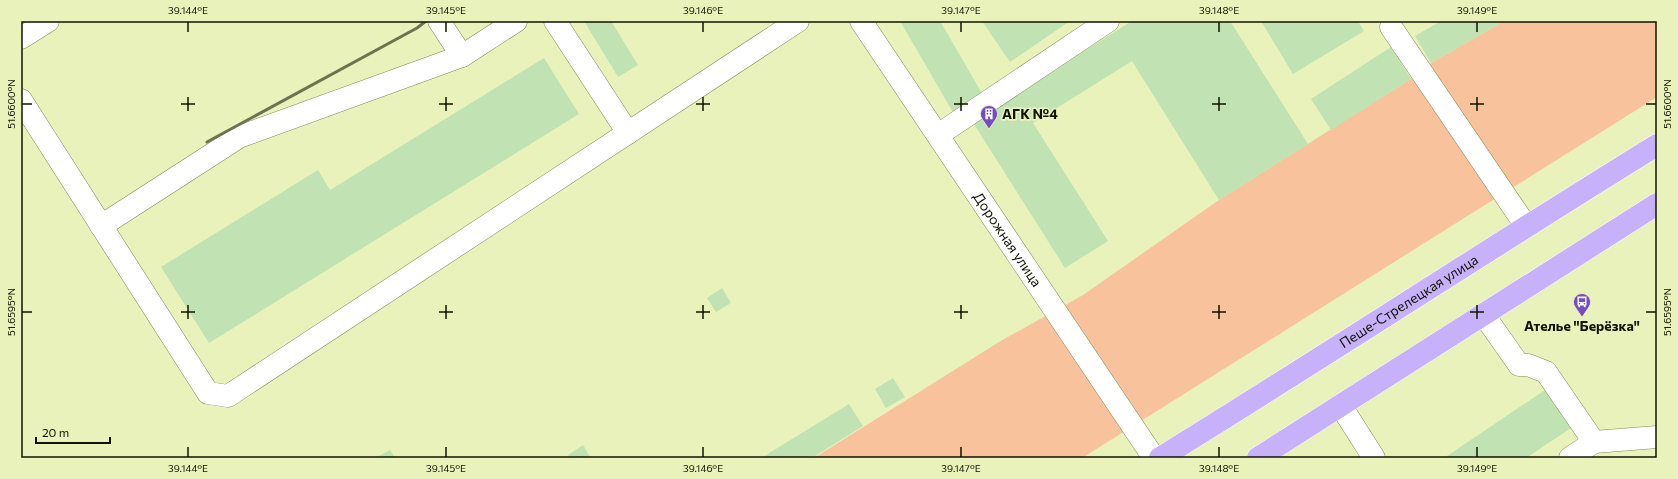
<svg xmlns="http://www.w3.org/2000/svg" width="1678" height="479" font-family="Commissioner,sans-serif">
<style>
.green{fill:#f8c29d}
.building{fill:#c1e2b2}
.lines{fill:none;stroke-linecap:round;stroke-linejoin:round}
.minor-casing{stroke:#818955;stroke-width:23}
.major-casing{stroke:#fff;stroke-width:23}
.minor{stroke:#fff;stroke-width:22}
.major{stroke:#c8b1fb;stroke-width:22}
.rail{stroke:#6d7350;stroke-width:3}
.ticks{fill:none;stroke:#101301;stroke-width:1.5}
.labels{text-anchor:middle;stroke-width:3.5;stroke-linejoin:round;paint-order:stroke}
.poi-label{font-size:14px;font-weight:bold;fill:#101301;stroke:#e8f2ba;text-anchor:start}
.street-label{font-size:14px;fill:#101301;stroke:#e8f2ba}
.neatline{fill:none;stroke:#101301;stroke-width:1.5}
.ticks-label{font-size:10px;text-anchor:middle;fill:#101301}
</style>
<rect width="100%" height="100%" fill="#e8f2ba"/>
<!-- green -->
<polygon class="green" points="1504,21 1657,21 1657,97 1082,458 814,458 999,342 1083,295 1219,200 1411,79 1431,63"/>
<!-- building -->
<g class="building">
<polygon points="584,21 611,21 638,65 618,77"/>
<polygon points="900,21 940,21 984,97 954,114"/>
<polygon points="982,21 1070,21 1010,62"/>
<polygon points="1132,21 1230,21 1308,144 1219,200 1132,61 1033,123 1108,241 1065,268 972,121"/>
<polygon points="1261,21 1358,21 1364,31 1293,74"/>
<polygon points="1441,21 1504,21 1431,63 1415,36"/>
<polygon points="1391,47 1411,79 1331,130 1311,99"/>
<polygon points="544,58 579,114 209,343 161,267 318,170 330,190"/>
<polygon points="722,288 731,303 716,312 707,298"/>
<polygon points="893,378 905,397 886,408 875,389"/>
<polygon points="1545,390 1571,428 1526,458 1444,458"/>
<polygon points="849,404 863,426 812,458 761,458"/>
<polygon points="583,445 591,458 570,458 568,455"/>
<polygon points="390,450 395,458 375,458"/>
</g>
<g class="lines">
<defs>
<g id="minor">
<polyline points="439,21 462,56"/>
<polyline points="555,21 628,133"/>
<path id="s1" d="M861,21L1154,458"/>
<polyline points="1391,27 1526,226"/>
<polyline points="21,38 48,21"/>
<polyline points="21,100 208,393 228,396 798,21"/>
<polyline points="938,135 1108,21"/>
<polyline points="101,226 239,137 462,56 516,21"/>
<polyline points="1484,315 1519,365 1528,365 1546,372 1594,442 1657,437"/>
<polyline points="1341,406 1374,458"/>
<polyline points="1570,458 1594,442"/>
</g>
<g id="major">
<path id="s2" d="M1160,458C1327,355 1490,248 1657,145"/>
<polyline points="1258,458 1657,204"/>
</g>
</defs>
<!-- minor casing -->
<use href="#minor" class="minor-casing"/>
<!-- major casing -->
<use href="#major" class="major-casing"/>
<!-- minor -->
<use href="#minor" class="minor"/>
<!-- major -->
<use href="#major" class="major"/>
<!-- rail -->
<polyline class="rail" points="207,142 417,28 426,21"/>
</g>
<!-- ticks -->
<path class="ticks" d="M188,22V32M446,22V32M703,22V32M961,22V32M1219,22V32M1477,22V32M188,97V111M446,97V111M703,97V111M961,97V111M1219,97V111M1477,97V111M22,104H32M181,104H195M439,104H453M696,104H710M954,104H968M1212,104H1226M1470,104H1484M1646,104H1656M188,305V319M446,305V319M703,305V319M961,305V319M1219,305V319M1477,305V319M22,312H32M181,312H195M439,312H453M696,312H710M954,312H968M1212,312H1226M1470,312H1484M1646,312H1656M188,447V457M446,447V457M703,447V457M961,447V457M1219,447V457M1477,447V457"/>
<!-- icons -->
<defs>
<symbol id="building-pin" viewBox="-11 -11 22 30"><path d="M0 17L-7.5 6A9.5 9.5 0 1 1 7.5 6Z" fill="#754ac3" stroke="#e8f2ba"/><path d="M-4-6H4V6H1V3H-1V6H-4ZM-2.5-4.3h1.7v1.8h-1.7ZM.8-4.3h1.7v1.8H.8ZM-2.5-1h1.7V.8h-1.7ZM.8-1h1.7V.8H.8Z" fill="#fff"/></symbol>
<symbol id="bus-pin" viewBox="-11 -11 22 30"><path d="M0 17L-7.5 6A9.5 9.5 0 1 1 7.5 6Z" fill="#754ac3" stroke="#e8f2ba"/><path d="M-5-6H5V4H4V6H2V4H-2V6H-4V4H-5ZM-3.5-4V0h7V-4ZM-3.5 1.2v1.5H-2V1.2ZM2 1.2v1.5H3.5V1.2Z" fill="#fff"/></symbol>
</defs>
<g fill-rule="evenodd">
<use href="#building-pin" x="979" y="104" width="20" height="27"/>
<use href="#bus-pin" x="1572" y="292" width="20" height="27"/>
</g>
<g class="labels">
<!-- poi labels -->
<g class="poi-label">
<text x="1002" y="119">АГК №4</text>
<text x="1582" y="331" text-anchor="middle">Ателье "Берёзка"</text>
</g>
<!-- street labels -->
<g class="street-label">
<text dy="5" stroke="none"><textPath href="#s1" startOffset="263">Дорожная улица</textPath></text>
<text dy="5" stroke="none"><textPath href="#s2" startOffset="294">Пеше-Стрелецкая улица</textPath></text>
</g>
</g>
<!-- border -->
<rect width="1678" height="479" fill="none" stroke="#e8f2ba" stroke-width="44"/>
<!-- scale -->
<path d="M36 437v6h74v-6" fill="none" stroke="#101301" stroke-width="2"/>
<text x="42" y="437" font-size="12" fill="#101301" stroke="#e8f2ba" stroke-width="3" paint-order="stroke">20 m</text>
<rect x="22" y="22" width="1634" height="435" class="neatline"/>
<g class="ticks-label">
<text x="188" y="14">39.144°E</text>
<text x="446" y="14">39.145°E</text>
<text x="703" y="14">39.146°E</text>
<text x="961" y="14">39.147°E</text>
<text x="1219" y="14">39.148°E</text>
<text x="1477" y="14">39.149°E</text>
<text transform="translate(11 104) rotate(-90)" y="4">51.6600°N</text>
<text transform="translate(1667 104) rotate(-90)" y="4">51.6600°N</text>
<text transform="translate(11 312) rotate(-90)" y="4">51.6595°N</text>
<text transform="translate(1667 312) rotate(-90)" y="4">51.6595°N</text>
<text x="188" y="472">39.144°E</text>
<text x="446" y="472">39.145°E</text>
<text x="703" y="472">39.146°E</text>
<text x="961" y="472">39.147°E</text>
<text x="1219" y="472">39.148°E</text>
<text x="1477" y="472">39.149°E</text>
</g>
</svg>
